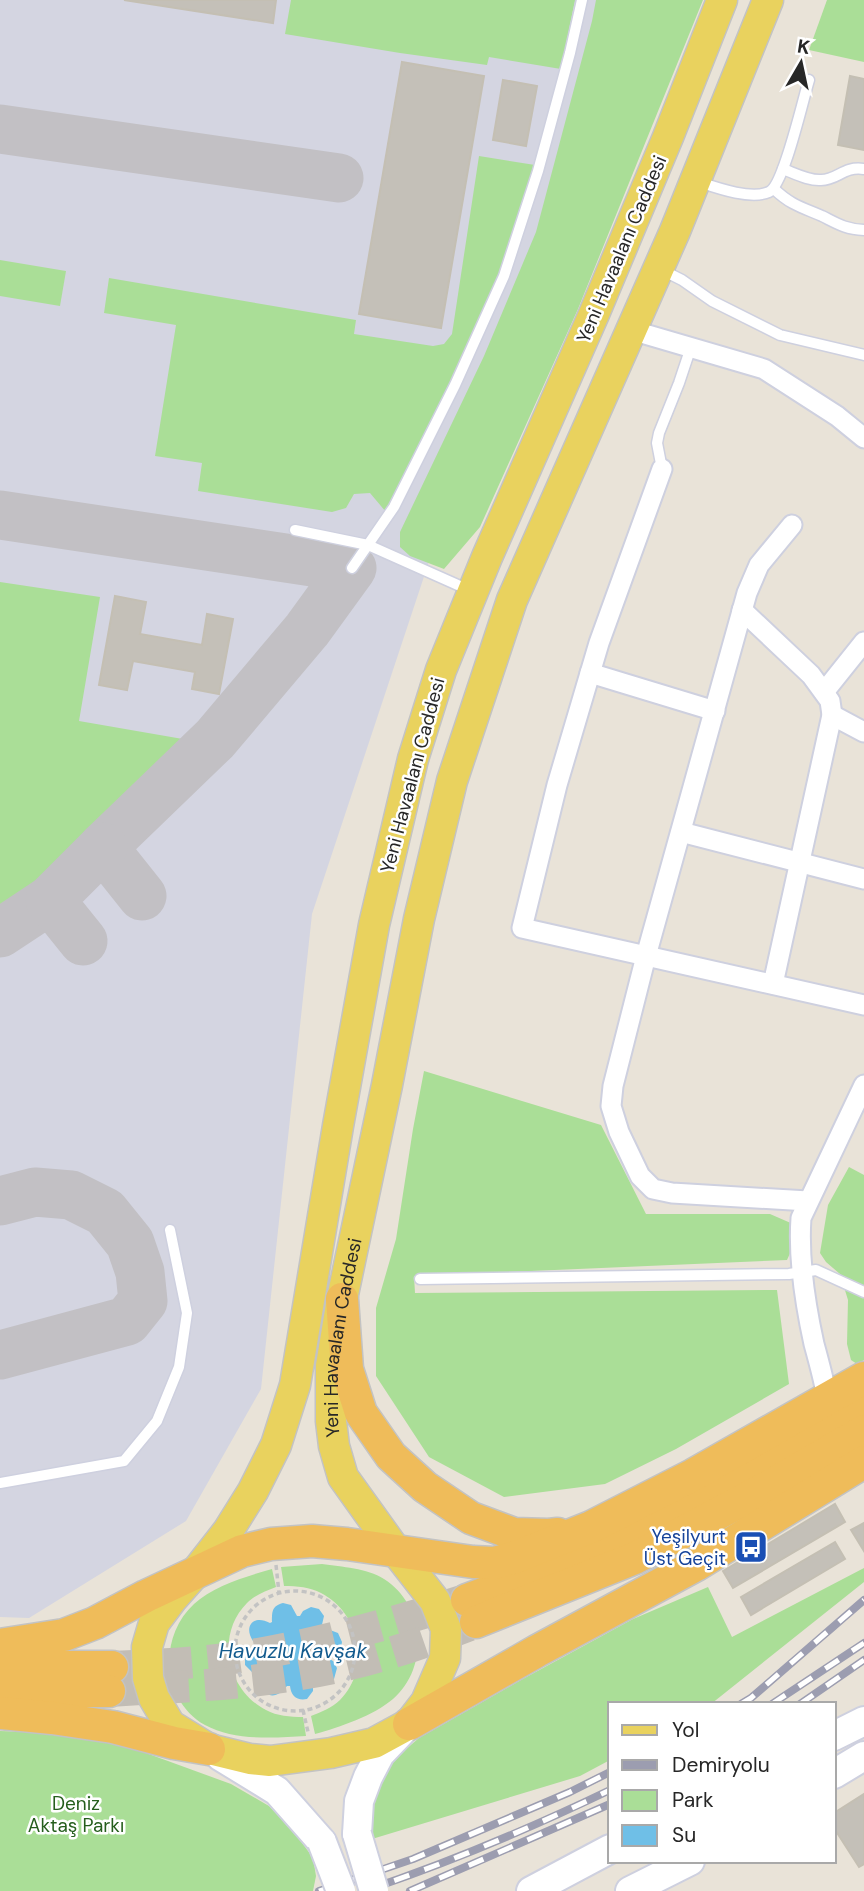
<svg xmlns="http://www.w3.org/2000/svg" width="864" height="1891" font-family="'DM Sans',sans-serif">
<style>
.airport{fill:#d4d5e1}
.green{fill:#aade97}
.water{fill:#6fbfe7}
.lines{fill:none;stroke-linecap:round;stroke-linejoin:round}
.taxiway{stroke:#c2c0c4;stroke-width:49}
.building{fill:#c4c0b8;stroke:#c4bfb3;stroke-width:2}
.trunk-tunnel{stroke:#c2bdb5;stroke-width:32;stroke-dasharray:32 16;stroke-linecap:butt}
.service-casing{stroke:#ced0df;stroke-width:13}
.minor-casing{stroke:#ced0df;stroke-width:23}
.secondary-casing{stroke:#ced0df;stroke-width:32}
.primary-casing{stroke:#c3c3c3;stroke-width:33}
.trunk-casing{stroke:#c3c3c3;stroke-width:35}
.path{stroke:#c3c3c3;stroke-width:3.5;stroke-dasharray:5 3.5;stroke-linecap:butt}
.service{stroke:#fff;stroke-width:10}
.minor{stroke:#fff;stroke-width:19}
.secondary{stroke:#fff;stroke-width:28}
.primary{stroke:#e9d25e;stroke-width:30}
.trunk{stroke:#efbc5a;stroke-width:32}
.rail-casing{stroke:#9c9db0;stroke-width:8}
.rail{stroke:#fff;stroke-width:5;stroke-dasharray:16;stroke-linecap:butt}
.secondary-bridge-casing{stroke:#ced0df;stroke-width:32;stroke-linecap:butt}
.secondary-bridge{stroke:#fff;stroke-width:28}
.labels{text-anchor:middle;stroke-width:5;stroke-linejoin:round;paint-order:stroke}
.street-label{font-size:19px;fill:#272727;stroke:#fff}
.transit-label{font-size:19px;fill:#164399;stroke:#fff;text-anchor:end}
.park-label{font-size:19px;fill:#255e1c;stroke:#fff}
.water-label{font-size:21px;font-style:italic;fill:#135b8e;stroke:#fff}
</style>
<rect width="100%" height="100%" fill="#e9e3d8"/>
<!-- airport -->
<polygon class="airport" points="0,0 622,0 476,420 312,914 261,1389 186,1521 29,1618 0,1617"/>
<!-- green -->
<g class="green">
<polygon points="291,0 575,0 561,69 489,57 487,65 400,53 285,34"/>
<polygon points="596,0 703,0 578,309 480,527 444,569 410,556 400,547 400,532 484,356 536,232 592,21"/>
<polygon points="827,0 864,0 864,62 809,50"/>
<polygon points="479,156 535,165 500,275 452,379 386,512 370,493 354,494 346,508 332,512 198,491 202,463 155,456 176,325 104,313 109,278 356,320 354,334 433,346 444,344 452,334"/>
<polygon points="0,260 66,271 60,306 0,296"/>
<polygon points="0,582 100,597 79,721 200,742 62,867 0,912"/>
<polygon points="424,1071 601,1125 646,1214 770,1214 793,1224 796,1240 787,1260 414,1276 415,1293 777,1290 789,1384 676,1449 605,1484 504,1497 429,1457 376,1376 376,1308 396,1239 413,1129"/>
<polygon points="849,1167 864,1175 864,1360 857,1364 851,1360 847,1344 848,1300 840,1274 826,1262 820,1253 828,1205"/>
<path d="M322,1564C342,1567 367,1568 384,1579C425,1605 430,1667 393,1699C373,1716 340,1727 315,1734L311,1716C321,1712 332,1708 340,1700C372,1668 360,1613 321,1593C310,1587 297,1586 284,1586L281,1567Z"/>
<polygon points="864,1568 864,1582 711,1704 610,1704 610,1760 580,1776 372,1839 369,1817 379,1785 392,1761 419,1738 521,1680 633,1619 708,1587 732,1637"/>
<path d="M272,1569L276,1587C266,1591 255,1595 247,1603C215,1635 227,1690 266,1710C277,1716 290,1717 303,1717L306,1736C274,1738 234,1741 205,1725C161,1700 158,1637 194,1604C213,1586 247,1576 272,1569Z"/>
<polygon points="0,1731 78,1734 135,1749 231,1784 269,1806 295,1833 313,1858 316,1876 313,1891 0,1891"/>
</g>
<!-- water -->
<path class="water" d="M283,1603L291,1605L297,1616H300L303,1611L311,1607L319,1609L324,1616L321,1629L323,1631L330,1630L338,1633L342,1642C341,1651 337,1653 329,1655L328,1658L333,1661L337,1668L334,1679L326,1683L315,1680L313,1682V1691L307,1699C297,1701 291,1696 290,1686H287C278,1697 267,1701 261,1684L265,1674L264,1672H252L245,1665V1654L257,1647V1643L253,1641C243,1626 254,1614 270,1623L272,1622C272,1611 272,1606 283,1603Z"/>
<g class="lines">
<!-- taxiway -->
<g class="taxiway">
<polyline points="0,129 339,178"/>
<polyline points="0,515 352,568 307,630 215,739 103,847 142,896"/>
<polyline points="0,933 50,900"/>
<polyline points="83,941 50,900 103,847"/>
<polyline points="0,1201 35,1192 71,1195 105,1212 130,1243 140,1272 143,1301 127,1321 0,1355"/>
</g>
</g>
<!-- building -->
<g class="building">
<polygon points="124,0 276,0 273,23"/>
<polygon points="402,62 484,76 441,328 359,314"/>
<polygon points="850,76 864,79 864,150 838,145"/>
<polygon points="503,80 537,86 526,146 493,140"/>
<polygon points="115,596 146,602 140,634 202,645 207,614 233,619 219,694 192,689 195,672 133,661 127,690 99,685"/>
<polygon points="835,1504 845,1522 733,1588 723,1571"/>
<polygon points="864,1523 864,1551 851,1530"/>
<polygon points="835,1542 845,1559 751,1615 741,1597"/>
<polygon points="864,1794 864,1864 859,1867 834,1828 834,1813"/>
</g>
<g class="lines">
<!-- trunk-tunnel -->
<g class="trunk-tunnel">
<path d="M112,1667C155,1665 199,1663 241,1657C318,1644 391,1624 465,1600"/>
<path d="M109,1691C173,1687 238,1685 301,1674C359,1665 416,1646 470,1625"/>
</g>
<defs>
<g id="service">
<path d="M783,169C794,173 809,181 821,180C838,180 843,166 864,169"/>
<path d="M699,182C717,188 751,200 769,192C784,185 803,99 809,80"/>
<path d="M774,189C791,205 801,207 822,216C838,224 845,229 864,230"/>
<polyline points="662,270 682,280 712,301 780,335 864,355"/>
<polyline points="662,469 657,443 659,433 679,383 691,347"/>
<polyline points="295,530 368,545 469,590"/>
<polyline points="352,568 394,507 455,385 504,276 538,171 570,53 582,0"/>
<polyline points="420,1279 789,1274 816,1270 864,1292"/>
<polyline points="0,1483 124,1461 157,1421 179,1367 187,1313 170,1230"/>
</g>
<g id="minor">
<polyline points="631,330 764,369 837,416 864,438"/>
<polyline points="662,469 599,643 557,785 522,928 864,1005"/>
<polyline points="792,525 759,565 747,593 646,956 613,1086 611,1106 619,1132 640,1176 653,1189 672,1193 808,1201"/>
<polyline points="742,610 811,675 830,701 832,715 773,984"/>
<polyline points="590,673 715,711"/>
<polyline points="824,692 864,642"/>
<polyline points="832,715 864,732"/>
<polyline points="681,832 864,879"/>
<path d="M827,1398C824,1380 819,1362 814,1344C805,1303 798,1260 801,1218L864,1085"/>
</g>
<g id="secondary">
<polyline points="834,1736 864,1721"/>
<polyline points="220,1756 277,1791 322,1842"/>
<polyline points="834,1774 864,1756"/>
<polyline points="357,1834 359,1801 368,1777 380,1754 404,1729"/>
<polyline points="531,1891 610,1849"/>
<polyline points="630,1891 690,1861"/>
</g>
<g id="primary">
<path id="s1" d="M722,0L668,137L594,314L487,557L441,670L413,759L374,925L338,1126L295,1385L276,1445L253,1491L228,1531L196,1572L172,1599L154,1623L147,1647L148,1678L154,1698L170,1725L209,1749L250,1759L270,1761L331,1753L374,1743L409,1724L426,1702L445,1658L446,1629L435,1601L396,1551L343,1477L334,1446L331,1421V1366L342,1299L387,1085L419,919L452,781L512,600L675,231L768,0"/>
</g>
<g id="trunk">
<polyline points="342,1299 347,1369 361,1413 391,1456 425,1487 471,1518 514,1534 549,1535 558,1534"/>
<polyline points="467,1600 566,1563 623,1538 864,1404"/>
<polyline points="476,1622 635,1558 773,1484 864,1431"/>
<polyline points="0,1645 64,1635 95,1623 146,1596 242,1551 271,1544 312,1541 347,1544 473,1562 495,1563 516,1557 591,1527 693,1475 864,1378"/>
<polyline points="0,1667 112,1667"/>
<polyline points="0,1691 109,1691"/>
<polyline points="0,1713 52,1718 113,1727 174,1743 209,1749"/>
<polyline points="409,1724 537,1651 696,1565 864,1462"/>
</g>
</defs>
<!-- service casing -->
<use href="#service" class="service-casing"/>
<!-- minor casing -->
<use href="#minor" class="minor-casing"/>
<!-- secondary casing -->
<use href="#secondary" class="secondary-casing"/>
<!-- primary casing -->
<use href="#primary" class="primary-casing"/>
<!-- trunk casing -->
<use href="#trunk" class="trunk-casing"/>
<!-- path -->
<g class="path">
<polyline points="276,1565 279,1593"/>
<circle cx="295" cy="1651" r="60"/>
<polyline points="303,1710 308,1732"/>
</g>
<!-- service -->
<use href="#service" class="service"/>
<!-- minor -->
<use href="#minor" class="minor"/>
<!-- secondary -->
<use href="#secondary" class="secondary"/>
<!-- primary -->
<use href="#primary" class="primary"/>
<!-- trunk -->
<use href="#trunk" class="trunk"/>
<defs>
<g id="rail">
<polyline points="741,1704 751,1698 864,1600"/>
<polyline points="772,1704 864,1643"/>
<polyline points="800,1704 864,1660"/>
<polyline points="319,1891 413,1859 570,1792 610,1772"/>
<path d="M364,1891C448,1863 531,1828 610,1790"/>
<polyline points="410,1891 610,1804"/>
</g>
</defs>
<!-- rail casing -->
<use href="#rail" class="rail-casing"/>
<!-- rail -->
<use href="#rail" class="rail"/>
<defs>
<g id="secondary-bridge">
<polyline points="357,1834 374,1891"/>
<polyline points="322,1842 341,1891"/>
</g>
</defs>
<!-- secondary-bridge casing -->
<use href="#secondary-bridge" class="secondary-bridge-casing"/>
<!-- secondary-bridge -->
<use href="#secondary-bridge" class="secondary-bridge"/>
</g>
<!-- icons -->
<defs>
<symbol id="bus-square" viewBox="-11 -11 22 22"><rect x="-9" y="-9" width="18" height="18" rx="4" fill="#1a4fb4" stroke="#fff"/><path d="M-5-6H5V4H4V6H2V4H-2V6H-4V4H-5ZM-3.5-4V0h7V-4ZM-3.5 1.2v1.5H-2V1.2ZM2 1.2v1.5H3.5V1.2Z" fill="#fff"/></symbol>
</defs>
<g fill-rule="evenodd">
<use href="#bus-square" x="732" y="1528" width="38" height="38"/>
</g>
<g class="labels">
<!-- street labels -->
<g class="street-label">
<text transform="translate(621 249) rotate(-67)" y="7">Yeni Havaalanı Caddesi</text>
<text transform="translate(412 775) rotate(-75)" y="7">Yeni Havaalanı Caddesi</text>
<text dy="7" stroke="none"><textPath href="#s1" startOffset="2530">Yeni Havaalanı Caddesi</textPath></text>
</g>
<!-- transit labels -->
<g class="transit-label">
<text x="726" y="1543">Yeşilyurt<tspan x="726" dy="22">Üst Geçit</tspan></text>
</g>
<!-- park labels -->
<g class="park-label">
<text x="76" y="1810">Deniz<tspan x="76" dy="22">Aktaş Parkı</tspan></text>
</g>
<!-- water labels -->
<g class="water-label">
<text x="293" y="1658">Havuzlu Kavşak</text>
</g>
</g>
<!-- legend -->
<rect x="608" y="1702" width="228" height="161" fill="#ffffff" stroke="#a9a9a9" stroke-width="2"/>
<rect x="622" y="1725" width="35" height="10" fill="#e9d25e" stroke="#a9a9a9" stroke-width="2"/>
<text x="672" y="1737" font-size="21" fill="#272727">Yol</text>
<rect x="622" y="1760" width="35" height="10" fill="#9c9db0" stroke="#a9a9a9" stroke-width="2"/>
<text x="672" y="1772" font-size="21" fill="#272727">Demiryolu</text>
<rect x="622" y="1790" width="35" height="21" fill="#aade97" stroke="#a9a9a9" stroke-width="2"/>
<text x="672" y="1807" font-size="21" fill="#272727">Park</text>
<rect x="622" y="1825" width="35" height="21" fill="#6fbfe7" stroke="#a9a9a9" stroke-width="2"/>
<text x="672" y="1842" font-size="21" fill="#272727">Su</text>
<!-- north arrow -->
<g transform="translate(801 63) rotate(9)" stroke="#ffffff" stroke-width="5" paint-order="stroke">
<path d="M0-5L12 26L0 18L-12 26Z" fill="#272727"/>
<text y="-10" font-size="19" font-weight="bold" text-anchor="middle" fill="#272727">K</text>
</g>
</svg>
